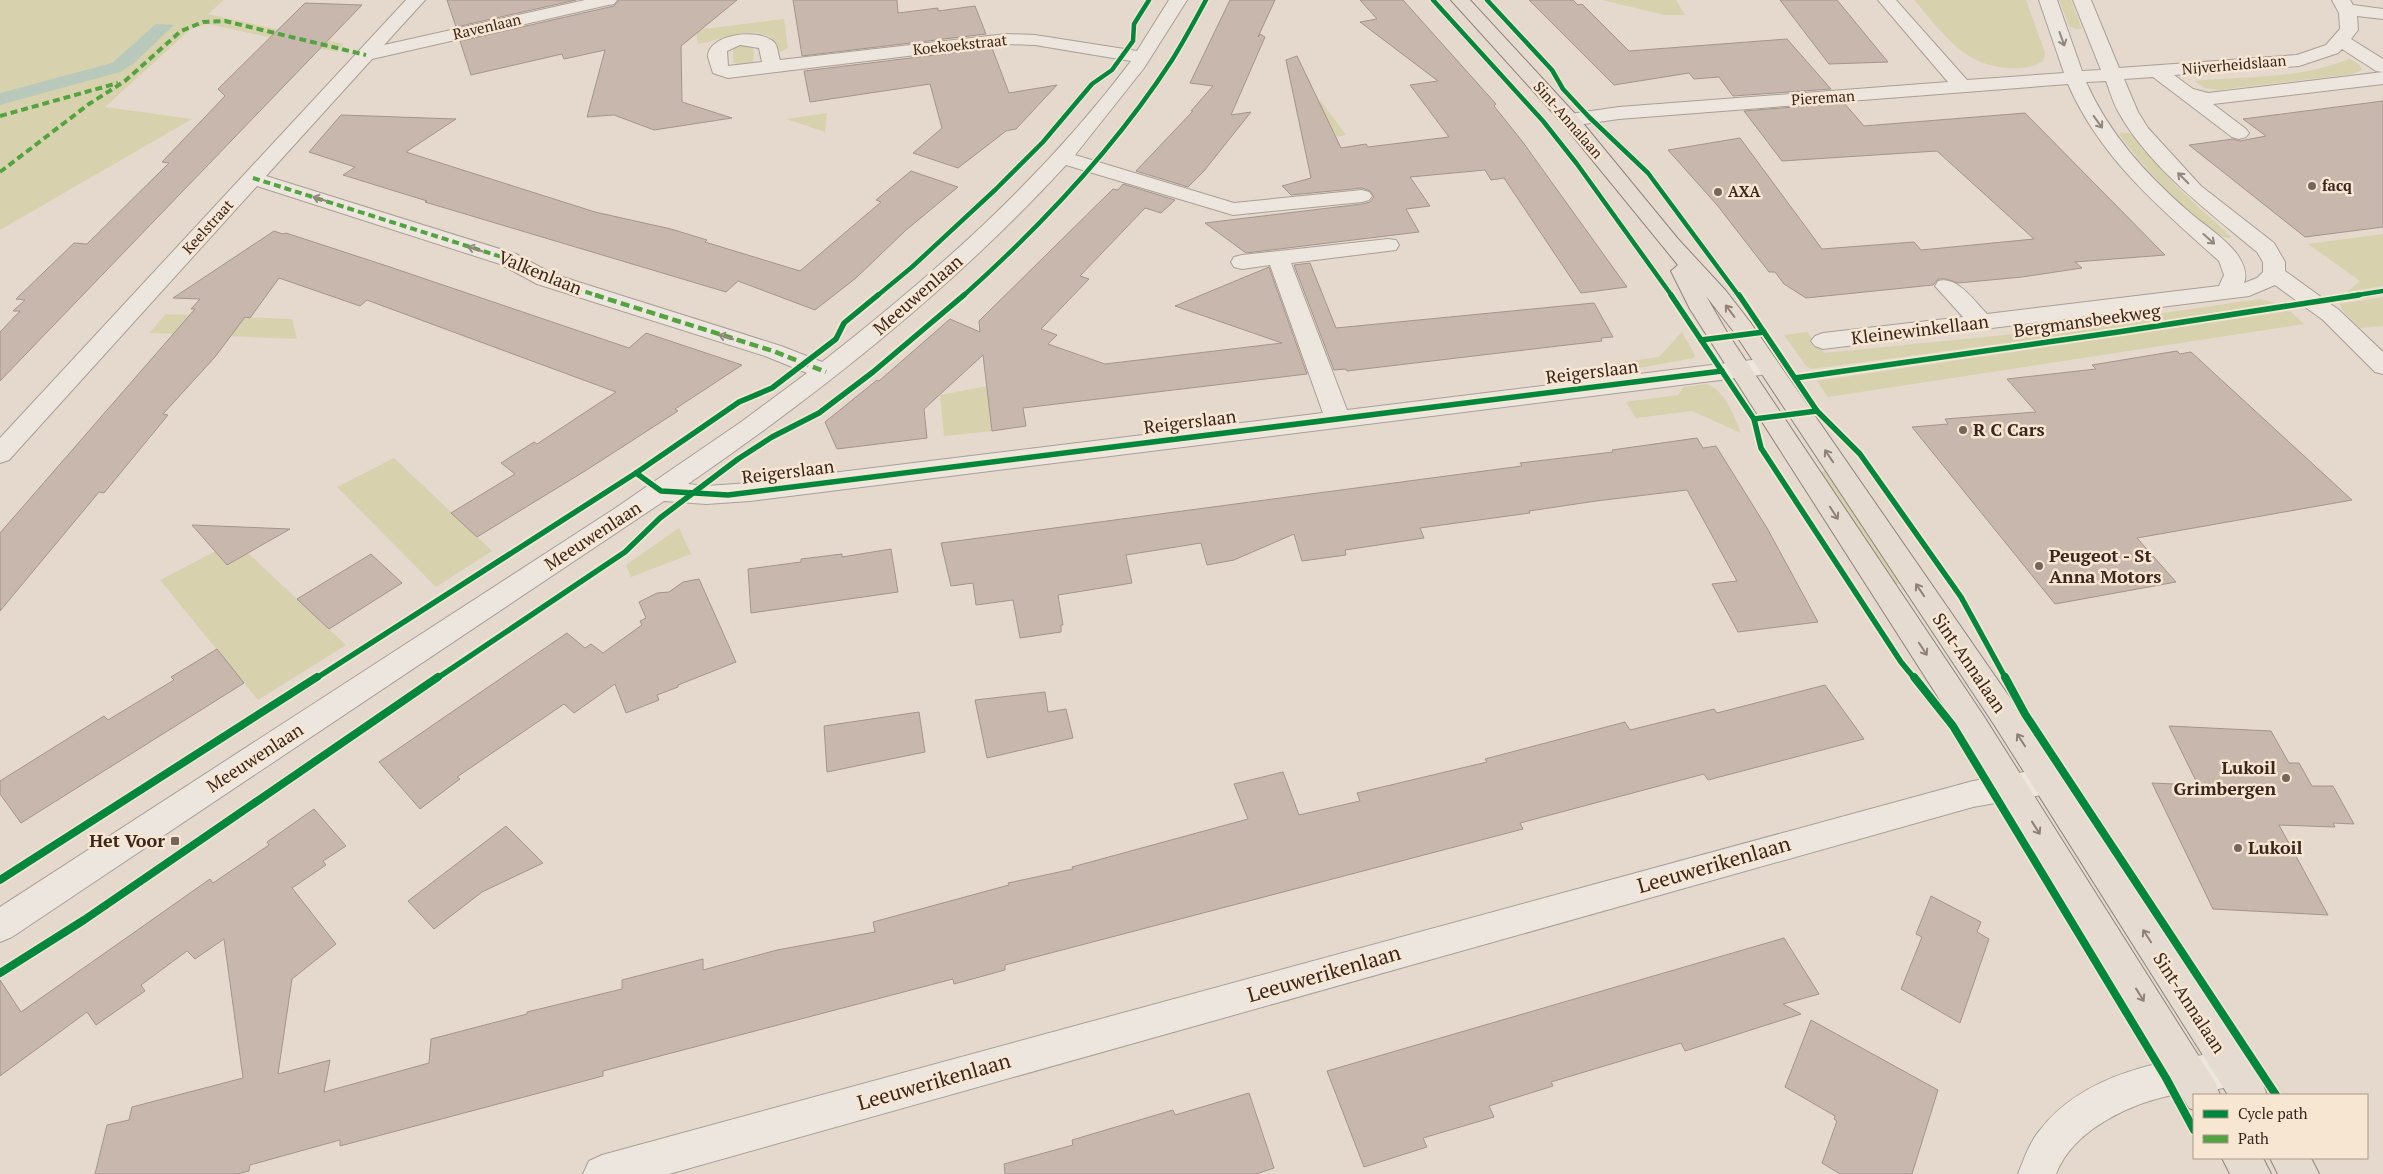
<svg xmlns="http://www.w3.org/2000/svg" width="2383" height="1174" font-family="'PT Serif',serif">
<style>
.green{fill:#d8d1ae}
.water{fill:#b8c9bb}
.building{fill:#c8b7ad;stroke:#a5948c}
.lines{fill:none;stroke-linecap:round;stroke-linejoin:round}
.minor-casing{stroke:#aa9f96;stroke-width:2}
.major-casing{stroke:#8f847c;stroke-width:2}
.minor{fill:#ece6df;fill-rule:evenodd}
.major{fill:#e5dbd0;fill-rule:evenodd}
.quiet-far1{stroke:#54a341;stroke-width:4;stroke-dasharray:7 4;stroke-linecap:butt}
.quiet{stroke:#54a341;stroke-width:4.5;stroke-dasharray:9 4.5;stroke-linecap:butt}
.cycleway-far2-casing{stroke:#f7e6d2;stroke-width:7}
.cycleway-far1-casing{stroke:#f7e6d2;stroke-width:9}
.cycleway-casing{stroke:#f7e6d2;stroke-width:11}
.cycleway-far2{stroke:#00873e;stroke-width:4.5}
.cycleway-far1{stroke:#00873e;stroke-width:5.5}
.cycleway{stroke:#00873e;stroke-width:8}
.oneway{stroke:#93867e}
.oneway2{stroke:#908076}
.poi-dot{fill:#76655a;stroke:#f7e6d2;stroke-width:2}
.labels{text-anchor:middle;stroke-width:5;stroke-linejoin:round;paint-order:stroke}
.far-street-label{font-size:15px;fill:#3a261d;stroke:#f7e6d2}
.far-poi-label{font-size:15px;font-weight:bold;fill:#3a261d;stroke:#f7e6d2;text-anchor:start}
.street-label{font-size:18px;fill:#3a261d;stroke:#f7e6d2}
.poi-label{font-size:18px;font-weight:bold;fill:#3a261d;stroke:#f7e6d2;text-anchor:start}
.near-street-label{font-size:21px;fill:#3a261d;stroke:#f7e6d2}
</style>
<rect width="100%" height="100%" fill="#e4d9cc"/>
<!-- green -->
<g class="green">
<polygon points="0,0 224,0 208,14 344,44 337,52 208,24 192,28 105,107 192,119 0,230"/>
<polygon points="1602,0 1676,0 1685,15 1664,15"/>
<path d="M1914,0H2026L2045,53L2043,61C2033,68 2021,69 2009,68C1963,66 1942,32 1914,0Z"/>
<polygon points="2059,0 2071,0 2082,29 2075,29 2069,26"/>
<path d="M784,19L788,48L780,52L771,37C746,25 722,41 698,44L696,30Z"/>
<polygon points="742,44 753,47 754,59 752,63 739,65 733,62 733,51 736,46"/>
<path d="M2349,59L2359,64L2362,70L2353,74L2218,90L2205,88L2194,81C2246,76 2300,79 2349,59Z"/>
<polygon points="1320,100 1346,135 1321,140"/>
<polygon points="827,113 825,132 786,119"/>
<path d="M2121,132L2131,134L2177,187L2231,237L2229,238C2203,237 2135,156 2119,134Z"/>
<polygon points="2383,234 2383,286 2347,292 2360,281 2308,244"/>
<polygon points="2383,297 2383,326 2360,328 2342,310 2340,304"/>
<polygon points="2260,299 2276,303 2097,331 1811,369 1806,366 1784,335 1807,332 1824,353 2025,333"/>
<polygon points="2290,311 2304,324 1828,397 1817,381"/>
<polygon points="166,314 292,319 297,339 149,333"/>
<polygon points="1682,332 1695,355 1694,358 1622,371 1617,363 1659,357"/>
<path d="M1706,384C1725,389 1734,417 1741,433L1692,411L1636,418L1626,402L1678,395L1684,387Z"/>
<polygon points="987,386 993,431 944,436 940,395"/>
<polygon points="394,458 492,551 436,587 337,487"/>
<polygon points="1823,471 1827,471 1902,583 1895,585 1820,473"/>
<polygon points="679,528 691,554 631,577 626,565"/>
<polygon points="235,541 346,645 258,700 160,580"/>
</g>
<!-- water -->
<polygon class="water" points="156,24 174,25 133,64 120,72 0,105 0,93 112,63"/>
<!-- building -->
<g class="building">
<polygon points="447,0 576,0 456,27"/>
<polygon points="619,0 737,0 681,46 682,102 732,118 654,130 614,115 587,117 605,50 564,59 562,54 471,75 460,41 614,6"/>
<polygon points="793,0 897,0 898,13 938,8 938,11 975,6 986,34 802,56"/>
<polygon points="1230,0 1275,0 1258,37 1260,34 1265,37 1231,115 1251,112 1204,171 1188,187 1136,171 1193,111 1191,111 1213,86 1190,83"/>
<polygon points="1360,0 1403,0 1496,104 1494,106 1522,141 1627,287 1581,293 1504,178 1491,180 1485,170 1410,177 1430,206 1406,209 1419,232 1246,253 1205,223 1362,204 1370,202 1374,197 1370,191 1362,188 1291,195 1282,186 1311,178 1286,60 1297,56 1341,148 1366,144 1368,147 1449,137 1410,85 1438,81 1360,22 1377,19"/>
<polygon points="1529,0 1573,0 1578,5 1582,4 1629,51 1787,39 1831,89 1733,96 1719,77 1694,79 1689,73 1614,85"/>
<polygon points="1780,0 1837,0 1888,62 1829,64"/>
<polygon points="305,3 362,5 0,381 0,332 20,311 13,311 25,300 16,299 74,243 87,244 169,163 162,162 225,96 218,89"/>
<polygon points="992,48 1009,93 1057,85 1016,129 1006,131 958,168 913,153 942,128 930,84 810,102 804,71"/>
<polygon points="2383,101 2383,227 2305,237 2189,145 2233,139 2240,141 2266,136 2243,119"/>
<polygon points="1844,103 1864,126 2025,113 2165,255 2075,262 2082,268 2022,277 1958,283 1946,279 1938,279 1933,285 1806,298 1784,284 1775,272 1769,272 1717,205 1668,150 1740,138 1822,249 1914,242 1921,250 2034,239 1937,151 1782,161 1744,111"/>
<polygon points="341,115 456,119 406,152 595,212 671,229 707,240 705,242 800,271 881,202 876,200 911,171 958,187 905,231 856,278 815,310 738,281 726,292 425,202 427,201 343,175 355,167 309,152"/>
<polygon points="1123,184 1175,200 1161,213 1145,208 1080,276 1089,279 1041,329 1057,335 1048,344 1105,364 1282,343 1175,306 1269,267 1307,374 1023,408 1026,426 992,431 983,355 924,409 927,438 837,449 825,422 877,380 879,381 950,319 980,332 979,321 1113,189 1118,190"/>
<polygon points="274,231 283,234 286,233 387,266 629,348 646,333 742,365 675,409 678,411 585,471 477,537 451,513 515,474 501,463 534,442 537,444 616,392 383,306 367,300 360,306 279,278 250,318 245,317 215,357 163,414 168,415 104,493 99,492 0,611 0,533 195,309 191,309 200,299 173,298"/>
<polygon points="1310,263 1336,328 1594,303 1613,337 1601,338 1602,341 1567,345 1347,371 1346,369 1334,370 1294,265"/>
<polygon points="2177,351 2180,354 2191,352 2352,500 2137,538 2176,582 2055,604 1912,427 1948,424 1945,419 2036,412 2007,379 2096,369 2092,365"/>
<polygon points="1697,438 1703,448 1716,446 1767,528 1818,622 1738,632 1712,584 1737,581 1687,490 1596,501 1529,511 1530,513 1420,528 1424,538 1345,550 1346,555 1302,561 1294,534 1234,560 1207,565 1201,543 1126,555 1132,583 1058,595 1063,625 1061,625 1061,632 1020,638 1013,600 976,605 973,583 951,586 941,543 1522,466 1520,463 1613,452 1612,450"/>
<polygon points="192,525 290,529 227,565"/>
<polygon points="891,549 898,592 751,613 748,569 801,562 801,559 842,554 842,557"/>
<polygon points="371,554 402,583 329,629 297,599"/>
<polygon points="699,579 736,662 678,685 678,687 657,695 659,700 626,713 615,684 574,713 564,704 457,777 460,779 420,809 379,762 567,633 585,648 591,644 603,653 642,625 640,621 646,618 639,602 657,593 669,592 683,582"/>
<polygon points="217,649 244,683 21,823 0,794 0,781 104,716 108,720 174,680 171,677"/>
<polygon points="1825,685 1864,739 1708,780 1704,774 1520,823 1523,829 1005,965 1005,970 954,984 953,979 603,1071 603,1076 340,1146 340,1140 250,1165 249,1171 237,1174 95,1174 107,1125 129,1120 132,1107 243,1078 224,939 195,959 187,951 141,985 145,991 96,1025 87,1012 0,1076 0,980 21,1012 210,879 213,883 269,845 267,842 314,809 346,846 323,861 326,865 292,888 336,944 292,979 278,1074 330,1060 324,1092 429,1063 431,1039 527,1014 527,1012 622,989 622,980 703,959 703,970 777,950 875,932 873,922 1009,885 1008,883 1073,869 1072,867 1248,819 1234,784 1283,772 1299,815 1360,801 1357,793 1487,762 1485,759 1625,722 1630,730 1714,709 1717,713"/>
<polygon points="1045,692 1048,712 1066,709 1073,738 987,758 975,700"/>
<polygon points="919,712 925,752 827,772 824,726"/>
<polygon points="2169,726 2271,731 2289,763 2299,763 2312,786 2333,786 2354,824 2333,823 2335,827 2279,825 2328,915 2213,909 2152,783 2198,785"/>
<polygon points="506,826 543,863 482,892 434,929 408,901"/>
<polygon points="1931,896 1981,922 1977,932 1989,939 1960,1023 1901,989 1922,937 1916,934"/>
<polygon points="1784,938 1819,994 1783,1004 1801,1014 1685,1051 1681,1043 1551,1082 1553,1086 1489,1106 1494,1117 1423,1138 1427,1147 1364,1167 1327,1071"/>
<polygon points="1811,1020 1938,1090 1912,1174 1840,1174 1822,1163 1837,1121 1834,1119 1835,1116 1785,1087"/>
<polygon points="1249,1093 1274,1168 1256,1174 1005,1174 1004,1164 1073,1145 1072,1140 1173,1110 1175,1115"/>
</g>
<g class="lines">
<defs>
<g id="minor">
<path d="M406,0H425L384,45L585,0H617L614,4L608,5L372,59L266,176L516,254L553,274L781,346L822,362C936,273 1044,177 1131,61L1035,45L1006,44L728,78L713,73L708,57C708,33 760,28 774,42C778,46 778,55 780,60L1006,34L1035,35L1137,51L1169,0H1187L1144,68L1075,155L1234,203L1362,190L1369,192L1372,196L1369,200L1362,202L1233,215L1066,165C954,287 824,390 688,484L706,486L750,483L1323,413L1270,265L1242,269L1234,267L1231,262L1234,257L1242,255L1388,239L1396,240L1399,245L1396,250L1291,263L1347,410L1768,358L1776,360L1780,366L1776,372L1768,374L750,501L706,504L664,501L12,937L0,942V907L614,509L741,422L807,373L765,356L537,284L500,264L257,186L9,460L0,463V438ZM740,45L759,48L762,62L728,66L727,51Z"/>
<path d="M1878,0H1896L1967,80L2064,73L2039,0H2057L2082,71L2101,70L2073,0H2091L2119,68L2297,55L2326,45L2340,29L2339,13L2332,0H2350L2353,5L2383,9V19L2357,16L2358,30L2351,39L2383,59V84L2213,104L2246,129L2249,133L2246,137L2239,139L2232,137L2153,77L2124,79L2138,112L2148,128L2201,186L2274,243L2285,262V271L2339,310L2383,352V374L2375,372L2323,320L2275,285L2249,296L1823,349L1815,346L1811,341L1815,336L1823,333L1963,317L1935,286L1938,281C1958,276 1974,301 1987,314L2219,286L2224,275L2219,261C2160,208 2100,158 2068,84L1619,119L1570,126L1563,124L1560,120L1563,116L1570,114L1619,107L1948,82ZM2342,49L2376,71L2383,72L2208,93L2193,89L2174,75L2299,66L2338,53ZM2106,81C2110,91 2113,103 2119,113C2149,167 2210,213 2257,252L2263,262V272L2257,278L2244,283C2248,273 2243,263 2237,254C2225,238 2204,225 2188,211C2146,174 2109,134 2086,82Z"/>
<polygon points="2047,768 2058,772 2062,781 2058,790 2047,794 1973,807 669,1174 583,1174 589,1161 602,1155 1973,781"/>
<path d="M2232,1051L2245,1056L2250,1069L2245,1082C2223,1091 2200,1090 2177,1094C2133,1102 2073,1129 2056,1174H2018C2024,1159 2029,1143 2040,1130C2085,1072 2164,1060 2232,1051Z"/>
</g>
<g id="major">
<polygon points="1451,0 1470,0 1577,116 1678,239 1726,291 1750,322 2017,708 2262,1082 2267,1095 2228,1095 1995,726 1734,332 1706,296 1728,334 1983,715 2215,1082 2220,1095 2194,1095 2194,1110 2189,1108 1961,733 1690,309 1671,271 1678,265 1563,124"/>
<polygon points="2222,1158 2263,1158 2271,1174 2230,1174"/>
<polygon points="2270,1158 2311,1158 2319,1174 2278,1174"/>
</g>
</defs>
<!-- minor casing -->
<use href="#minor" class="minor-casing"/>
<!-- major casing -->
<use href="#major" class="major-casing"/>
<!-- minor -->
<use href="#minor" class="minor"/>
<!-- major -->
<use href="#major" class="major"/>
<!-- quiet-far1 -->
<g class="quiet-far1">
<polyline points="0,116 118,83"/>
<polyline points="0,172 89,104 125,81 181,31 203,22 225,21 366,55"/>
<polyline points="253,178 508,259 545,279 599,296"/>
</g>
<!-- quiet -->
<polyline class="quiet" points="595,295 773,351 826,372"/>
<defs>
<g id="cycleway-far2">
<polyline points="1433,0 1543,121 1577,164 1672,296"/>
<polyline points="1487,0 1552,70 1563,89 1589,117 1648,173 1739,296"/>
<polyline points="877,296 912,267 995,190 1043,142 1092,84 1112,70 1133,41 1134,24 1149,0"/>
<path d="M963,296C1041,226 1115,148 1172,60C1184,41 1195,20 1206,0"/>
<polyline points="2351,296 2383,291"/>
</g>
<g id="cycleway-far1">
<polyline points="1671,295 1754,419 1761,448 1901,662 1915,679"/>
<polyline points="1739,295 1817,411 1860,454 1961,597 2006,679"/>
<polyline points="1701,340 1764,332"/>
<polyline points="1795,378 2118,332 2359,295"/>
<polyline points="1754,419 1817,411"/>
<polyline points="636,473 661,491 728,495 1722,371"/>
<polyline points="315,679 636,473 739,402 772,388 836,339 844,323 878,295"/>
<polyline points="436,679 625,552 660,518 738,459 772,437 819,413 873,372 964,295"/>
</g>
<g id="cycleway">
<polyline points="1914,677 1953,726 2166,1078 2194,1130"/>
<polyline points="2005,677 2025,714 2276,1095"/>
<polyline points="0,880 317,677"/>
<polyline points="0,973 84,920 438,677"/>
</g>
</defs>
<!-- cycleway-far2 casing -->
<use href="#cycleway-far2" class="cycleway-far2-casing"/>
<!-- cycleway-far1 casing -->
<use href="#cycleway-far1" class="cycleway-far1-casing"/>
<!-- cycleway casing -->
<use href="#cycleway" class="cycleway-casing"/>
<!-- cycleway-far2 -->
<use href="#cycleway-far2" class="cycleway-far2"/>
<!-- cycleway-far1 -->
<use href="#cycleway-far1" class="cycleway-far1"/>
<!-- cycleway -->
<use href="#cycleway" class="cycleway"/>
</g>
<!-- one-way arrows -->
<defs><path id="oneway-shaft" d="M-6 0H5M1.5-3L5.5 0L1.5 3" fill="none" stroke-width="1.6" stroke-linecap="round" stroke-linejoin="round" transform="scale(1.25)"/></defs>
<g class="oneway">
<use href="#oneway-shaft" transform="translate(2062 39) rotate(70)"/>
<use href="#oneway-shaft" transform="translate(2098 122) rotate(54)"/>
<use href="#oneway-shaft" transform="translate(2183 178) rotate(-135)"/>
<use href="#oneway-shaft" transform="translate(320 199) rotate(-162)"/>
<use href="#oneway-shaft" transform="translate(2209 239) rotate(42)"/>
<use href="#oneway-shaft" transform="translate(475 249) rotate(-162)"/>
<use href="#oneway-shaft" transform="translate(726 337) rotate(-162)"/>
</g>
<g class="oneway2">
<use href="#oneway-shaft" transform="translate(1730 311) rotate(-127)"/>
<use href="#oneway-shaft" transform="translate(1829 456) rotate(-124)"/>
<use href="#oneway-shaft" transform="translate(1834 513) rotate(57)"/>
<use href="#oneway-shaft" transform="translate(1920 590) rotate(-124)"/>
<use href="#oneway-shaft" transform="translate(1923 649) rotate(57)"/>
<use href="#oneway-shaft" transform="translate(2021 740) rotate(-123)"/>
<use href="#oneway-shaft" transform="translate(2036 828) rotate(58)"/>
<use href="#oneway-shaft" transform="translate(2147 936) rotate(-123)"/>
<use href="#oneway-shaft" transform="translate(2140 995) rotate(58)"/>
</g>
<!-- markers -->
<g class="poi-dot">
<circle cx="2312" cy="186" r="5"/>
<circle cx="1718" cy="192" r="5"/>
<circle cx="1963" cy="430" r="5"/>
<circle cx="2039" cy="566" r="5"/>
<circle cx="2286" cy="778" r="5"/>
<rect x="170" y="836" width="10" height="10" rx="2.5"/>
<circle cx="2238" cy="848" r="5"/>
</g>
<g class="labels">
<!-- far-street labels -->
<g class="far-street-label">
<text transform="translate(487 27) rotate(-13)" y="5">Ravenlaan</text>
<text transform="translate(960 45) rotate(-6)" y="5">Koekoekstraat</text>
<text transform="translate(2234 65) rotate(-5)" y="5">Nijverheidslaan</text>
<text transform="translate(1823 98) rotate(-4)" y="5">Piereman</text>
<text transform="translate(1568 120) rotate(49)" y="5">Sint-Annalaan</text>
<text transform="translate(208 227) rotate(-48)" y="5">Keelstraat</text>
</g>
<!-- far-poi labels -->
<g class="far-poi-label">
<text x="2322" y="191">facq</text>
<text x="1728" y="197">AXA</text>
</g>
<!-- street labels -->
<g class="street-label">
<text transform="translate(540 273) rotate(22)" y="6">Valkenlaan</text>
<text transform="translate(918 295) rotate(-41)" y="6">Meeuwenlaan</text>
<text transform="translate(2087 321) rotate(-8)" y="6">Bergmansbeekweg</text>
<text transform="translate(1920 330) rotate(-7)" y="6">Kleinewinkellaan</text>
<text transform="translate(1592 372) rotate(-7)" y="6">Reigerslaan</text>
<text transform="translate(1190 422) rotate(-7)" y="6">Reigerslaan</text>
<text transform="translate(788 472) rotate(-7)" y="6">Reigerslaan</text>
<text transform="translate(593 536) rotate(-33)" y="6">Meeuwenlaan</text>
<text transform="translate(1969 663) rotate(56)" y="6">Sint-Annalaan</text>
<text transform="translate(255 758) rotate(-33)" y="6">Meeuwenlaan</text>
<text transform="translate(2189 1003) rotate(57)" y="6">Sint-Annalaan</text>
</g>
<!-- poi labels -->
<g class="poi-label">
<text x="1973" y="436">R C Cars</text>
<text x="2049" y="562">Peugeot - St<tspan x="2049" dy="21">Anna Motors</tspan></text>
<text x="2276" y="774" text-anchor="end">Lukoil<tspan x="2276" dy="21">Grimbergen</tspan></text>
<text x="165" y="847" text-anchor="end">Het Voor</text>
<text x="2248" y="854">Lukoil</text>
</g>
<!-- near-street labels -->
<g class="near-street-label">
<text transform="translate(1714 865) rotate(-16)" y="7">Leeuwerikenlaan</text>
<text transform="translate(1324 974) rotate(-16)" y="7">Leeuwerikenlaan</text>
<text transform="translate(934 1082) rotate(-16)" y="7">Leeuwerikenlaan</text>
</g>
</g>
<!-- legend -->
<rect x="2193" y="1094" width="175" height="65" fill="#f7e6d2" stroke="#ab998a"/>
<rect x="2203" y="1110" width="25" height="8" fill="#00873e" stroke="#ab998a"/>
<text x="2238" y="1119" font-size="15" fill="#3a261d">Cycle path</text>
<rect x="2203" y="1135" width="25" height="8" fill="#54a341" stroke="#ab998a"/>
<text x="2238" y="1144" font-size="15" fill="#3a261d">Path</text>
</svg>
